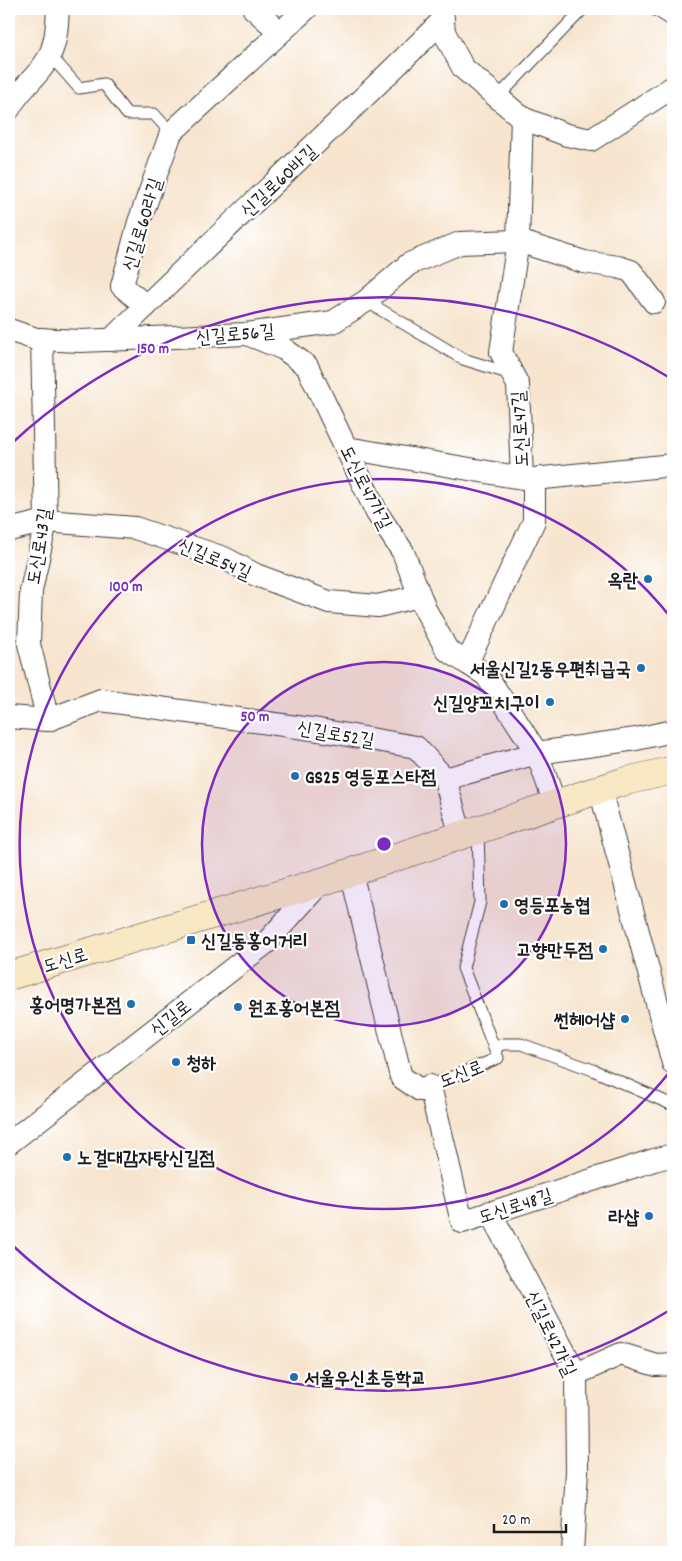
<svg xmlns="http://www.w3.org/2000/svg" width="682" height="1561" font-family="Dekko,'Poor Story',sans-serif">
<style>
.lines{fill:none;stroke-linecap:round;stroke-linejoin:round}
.lane-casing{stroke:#3d3a37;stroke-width:13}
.street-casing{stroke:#3d3a37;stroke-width:24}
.secondary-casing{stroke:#3d3a37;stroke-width:29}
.lane{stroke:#fff;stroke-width:11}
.street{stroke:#fff;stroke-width:22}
.secondary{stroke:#f8e8c3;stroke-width:28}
.ring{fill:none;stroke:#7b2cbf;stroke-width:2.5}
.poi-dot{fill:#1f6fb2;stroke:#fff;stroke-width:2}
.labels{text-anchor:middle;stroke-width:4.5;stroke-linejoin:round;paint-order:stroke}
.street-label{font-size:19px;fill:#1c1c1c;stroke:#fff}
.poi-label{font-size:19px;font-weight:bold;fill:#1c1c1c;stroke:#fff;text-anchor:end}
.centre{fill:#7b2cbf;stroke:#fff;stroke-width:2.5}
.ring-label{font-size:15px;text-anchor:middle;font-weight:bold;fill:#7b2cbf;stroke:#fff;stroke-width:4.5;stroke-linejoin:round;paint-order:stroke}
</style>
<rect width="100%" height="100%" fill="#fff"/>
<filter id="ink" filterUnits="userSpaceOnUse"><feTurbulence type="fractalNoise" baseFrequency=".02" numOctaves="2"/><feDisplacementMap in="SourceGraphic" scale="10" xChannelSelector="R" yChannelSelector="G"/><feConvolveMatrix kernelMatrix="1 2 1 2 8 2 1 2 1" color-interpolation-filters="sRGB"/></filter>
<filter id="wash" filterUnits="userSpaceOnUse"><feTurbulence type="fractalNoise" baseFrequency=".0096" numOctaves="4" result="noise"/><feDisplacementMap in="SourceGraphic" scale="20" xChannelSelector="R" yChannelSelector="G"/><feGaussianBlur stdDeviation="1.12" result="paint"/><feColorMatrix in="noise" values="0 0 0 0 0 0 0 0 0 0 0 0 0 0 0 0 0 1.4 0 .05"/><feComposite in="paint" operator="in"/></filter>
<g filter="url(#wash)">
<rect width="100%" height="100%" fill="#f7e5cf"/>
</g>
<g filter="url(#ink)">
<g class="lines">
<defs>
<g id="lane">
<polyline points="654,9 673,21"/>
<polyline points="49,54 79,88 104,84 127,114 154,114 171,133"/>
<polyline points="498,97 583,9"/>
<polyline points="366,301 463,359 511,374"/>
<polyline points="494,1048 503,1044 521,1044 593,1070 673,1105"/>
<polyline points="430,1086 498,1058 463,968 480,902 478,830"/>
</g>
<g id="street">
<polyline points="254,9 280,32"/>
<polyline points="442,9 444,32 463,68 522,118 567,135 591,140 673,87"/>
<path d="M9,109C18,91 35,79 46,62C56,46 57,28 58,9"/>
<polyline points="146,306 122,286 139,222 171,133 306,9"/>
<polyline points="9,330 36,339 81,341 246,334 333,322 366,301 409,264 460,243 518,241 584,262 618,267 631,271 654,302"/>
<polyline points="247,334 284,349 307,366 377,513 403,552 425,609 447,650 467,663"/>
<polyline points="42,339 46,521 31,591 29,644 48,720"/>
<path d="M111,340C221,232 334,128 443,20"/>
<polyline points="347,448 522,478 518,385 501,352 518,241 522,117"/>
<polyline points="9,530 46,521 135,528 224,558 256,575 329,602 378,606 419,596"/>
<polyline points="9,717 48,720 101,700 319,730 416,747 445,779 461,836"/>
<polyline points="445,779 537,753 636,739 673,731"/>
<polyline points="600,789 673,1063"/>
<polyline points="555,804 537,753 486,675 467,663 534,521 534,479 673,465"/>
<polyline points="351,872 401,1077 420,1090 430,1086 462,1222 654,1160 673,1155"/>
<polyline points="9,1143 267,942 321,882"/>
<polyline points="490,1212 576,1374 577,1471 572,1552"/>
<polyline points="576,1374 621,1354 656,1365 673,1364"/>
</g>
<polyline id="secondary" points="9,976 321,882 622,782 673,770"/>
</defs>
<!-- lane casing -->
<use href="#lane" class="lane-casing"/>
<!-- street casing -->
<use href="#street" class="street-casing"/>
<!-- secondary casing -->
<use href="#secondary" class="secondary-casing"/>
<!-- lane -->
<use href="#lane" class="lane"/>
<!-- street -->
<use href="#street" class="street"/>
<!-- secondary -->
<use href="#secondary" class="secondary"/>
</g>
</g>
<!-- distance rings -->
<circle cx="384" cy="844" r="182" fill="#7b2cbf" fill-opacity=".12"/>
<g class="ring">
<circle cx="384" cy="844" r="182"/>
<path d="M672 1069A365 365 0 1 1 672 619"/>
<path d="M670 1310A547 547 0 0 1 11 1244M11 444A547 547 0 0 1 670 378"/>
</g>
<!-- markers -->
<g class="poi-dot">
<circle cx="648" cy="579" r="5"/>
<circle cx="641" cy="668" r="5"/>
<circle cx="550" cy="702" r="5"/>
<circle cx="295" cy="776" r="5"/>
<circle cx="504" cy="904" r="5"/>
<rect x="186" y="935" width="10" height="10" rx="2.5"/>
<circle cx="603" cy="949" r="5"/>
<circle cx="131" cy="1004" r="5"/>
<circle cx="238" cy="1007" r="5"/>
<circle cx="625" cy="1019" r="5"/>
<circle cx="176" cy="1062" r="5"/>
<circle cx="67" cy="1157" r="5"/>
<circle cx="649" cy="1216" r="5"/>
<circle cx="294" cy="1377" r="5"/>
</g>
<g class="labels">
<!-- street labels -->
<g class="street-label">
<text transform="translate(278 180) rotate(-43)" y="7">신길로60바길</text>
<text transform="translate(141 224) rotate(-73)" y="7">신길로60라길</text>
<text transform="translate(235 333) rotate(-5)" y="7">신길로56길</text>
<text transform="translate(519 429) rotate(-93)" y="7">도신로47길</text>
<text transform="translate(367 487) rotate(63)" y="7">도신로47가길</text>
<text transform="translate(38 546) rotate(-81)" y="7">도신로43길</text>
<text transform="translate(215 558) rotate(23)" y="7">신길로54길</text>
<text transform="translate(336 733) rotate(10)" y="7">신길로52길</text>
<text transform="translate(65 959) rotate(-17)" y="7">도신로</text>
<text transform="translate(170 1017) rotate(-38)" y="7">신길로</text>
<text transform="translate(461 1073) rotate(-22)" y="7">도신로</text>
<text transform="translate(515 1205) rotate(-18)" y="7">도신로48길</text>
<text transform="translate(552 1333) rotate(64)" y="7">신길로42가길</text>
</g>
<!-- poi labels -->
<g class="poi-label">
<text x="638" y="586">옥란</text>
<text x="631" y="675">서울신길2동우편취급국</text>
<text x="540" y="709">신길양꼬치구이</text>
<text x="305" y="783" text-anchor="start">GS25 영등포스타점</text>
<text x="514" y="911" text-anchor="start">영등포농협</text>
<text x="201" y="947" text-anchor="start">신길동홍어거리</text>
<text x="593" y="956">고향만두점</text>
<text x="121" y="1011">홍어명가본점</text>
<text x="248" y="1014" text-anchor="start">원조홍어본점</text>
<text x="615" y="1026">썬헤어샵</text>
<text x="186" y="1069" text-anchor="start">청하</text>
<text x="77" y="1164" text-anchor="start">노걸대감자탕신길점</text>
<text x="639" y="1223">라샵</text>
<text x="304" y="1384" text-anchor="start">서울우신초등학교</text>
</g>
</g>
<circle cx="384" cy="844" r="8" class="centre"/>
<g class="ring-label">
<text x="153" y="353">150 m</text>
<text x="126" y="591">100 m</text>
<text x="255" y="721">50 m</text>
</g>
<!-- margin -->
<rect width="682" height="1561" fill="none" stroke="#fff" stroke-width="30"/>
<!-- scale -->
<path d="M494 1524v8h72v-8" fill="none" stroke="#1c1c1c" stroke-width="2.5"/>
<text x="502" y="1524" font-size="15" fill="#1c1c1c" stroke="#ffffff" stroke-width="4" paint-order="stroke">20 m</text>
</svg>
